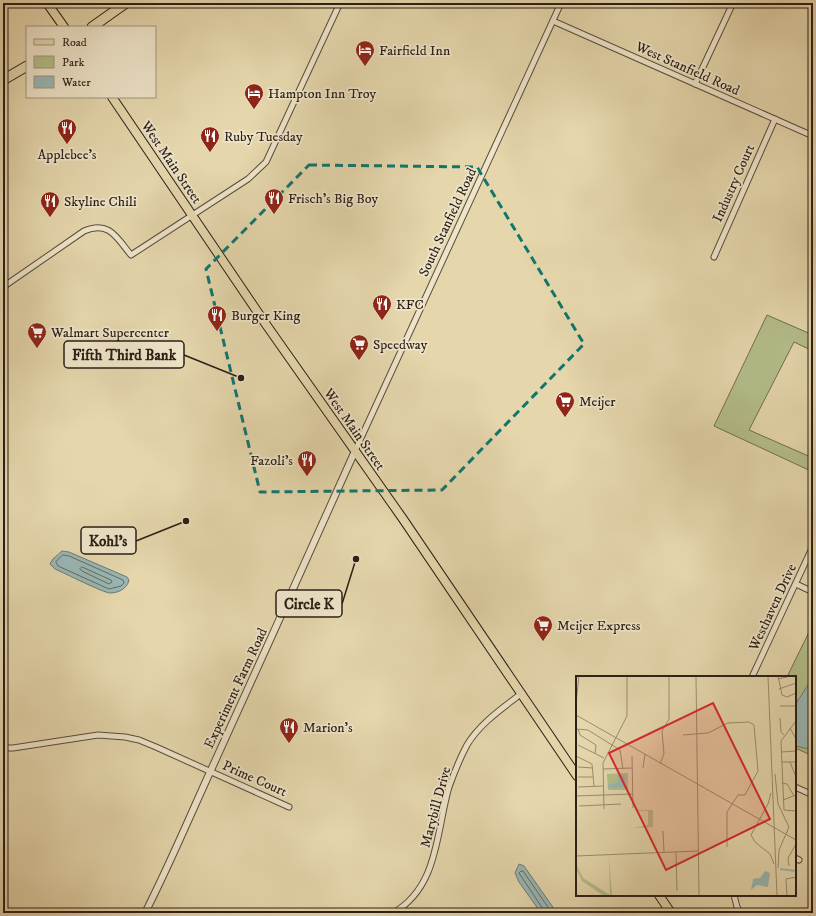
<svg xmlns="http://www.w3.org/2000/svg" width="816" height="916" font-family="'IM FELL DW Pica',serif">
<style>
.green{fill:#b4be8a;stroke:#6f6e50}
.water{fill:#99b7b4;stroke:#6d7a75}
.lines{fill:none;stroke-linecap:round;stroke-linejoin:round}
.shore{stroke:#626b65;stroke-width:1}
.minor-casing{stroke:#594d3c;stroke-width:7}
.tertiary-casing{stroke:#594d3c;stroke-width:8}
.primary-casing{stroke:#2a1f16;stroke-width:10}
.motorway-casing{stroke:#2a1f16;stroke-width:11}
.minor{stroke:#eee4c9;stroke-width:5}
.tertiary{stroke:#eee4c9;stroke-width:6}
.primary{stroke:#e5d6ac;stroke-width:8}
.motorway{stroke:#e5d6ac;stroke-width:9}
.marked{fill:none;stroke:#0f766e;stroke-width:3;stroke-dasharray:8 5;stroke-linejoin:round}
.labels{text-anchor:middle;stroke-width:3.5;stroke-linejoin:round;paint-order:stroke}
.poi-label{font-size:14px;fill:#2a1f16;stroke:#eee4c9;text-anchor:start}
.street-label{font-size:14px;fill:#2a1f16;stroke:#eee4c9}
.inset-river{fill:none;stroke:#99b7b4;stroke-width:2}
.inset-road{fill:none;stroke:#9a8d70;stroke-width:1}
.view{fill:#d62828;fill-opacity:0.15;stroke:#d62828;stroke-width:2}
.inset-edge{fill:none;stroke:#2a1f16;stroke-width:2}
.leader{fill:none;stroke:#2a1f16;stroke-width:1.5}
.callout-dot{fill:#2a1f16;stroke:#eee4c9;stroke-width:1.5}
.callout{fill:#eee4c9;stroke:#2a1f16;stroke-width:1.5}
.callout-label{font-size:15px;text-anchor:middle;font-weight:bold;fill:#2a1f16}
</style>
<rect width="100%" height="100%" fill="#e5d6ac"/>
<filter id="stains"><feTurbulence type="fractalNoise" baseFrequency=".005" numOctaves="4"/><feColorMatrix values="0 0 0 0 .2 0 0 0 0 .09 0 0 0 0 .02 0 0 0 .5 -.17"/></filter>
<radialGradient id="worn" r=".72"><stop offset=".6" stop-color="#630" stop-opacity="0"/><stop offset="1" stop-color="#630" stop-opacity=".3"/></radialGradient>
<!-- green -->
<g class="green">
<polygon points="767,315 813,335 813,351 794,342 749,430 813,458 813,472 714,426"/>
<polygon points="810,630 813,631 813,756 795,748 795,677 787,677"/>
</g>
<!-- water -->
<g class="water">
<path d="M62,551L69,552L127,577L129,580C127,589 118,593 110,593C104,593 64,573 55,569L50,564L53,559Z"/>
<polygon points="813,667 813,750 795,746 795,705 808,685"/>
<polygon points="519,864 524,866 557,913 541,913 519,882 515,873"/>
</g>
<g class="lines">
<!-- shore -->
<g class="shore">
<polygon points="63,555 69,556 123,580 124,583 121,586 109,589 58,566 56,562"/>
<polygon points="82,567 111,580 112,582 109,584 82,571 80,569"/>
<polyline points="544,913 543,909 519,873 521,871 523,871 552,913"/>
</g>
<defs>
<g id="minor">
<polyline points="553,21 813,136"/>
<polyline points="695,84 733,3"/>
<polyline points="714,257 775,119"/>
<path d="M3,287L84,231C109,220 117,238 131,255L248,179L266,162L340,3"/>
<polyline points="355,451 561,3"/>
<polyline points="796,584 813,592"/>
<polyline points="752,677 813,546"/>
<polyline points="3,748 13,748 98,735 125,737 139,740 156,747 289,807"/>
<polyline points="795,787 813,795"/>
<polyline points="795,858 799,860"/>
<polyline points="734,895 737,907 741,913"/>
<path d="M393,913C439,887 436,831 449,787C454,773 460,758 467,745C480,723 503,708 522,693"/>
</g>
<path id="tertiary" d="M145,913C169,866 189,818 211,770C259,664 308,557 355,451"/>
<g id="primary">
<polyline points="47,3 64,27"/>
<polyline points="112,97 265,323 403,519 577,776"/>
<polyline points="659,895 671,913"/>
</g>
<g id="motorway">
<polyline points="92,27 126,3"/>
<polyline points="3,80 27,66"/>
</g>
</defs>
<!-- minor casing -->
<use href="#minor" class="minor-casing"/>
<!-- tertiary casing -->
<use href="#tertiary" class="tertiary-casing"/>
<!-- primary casing -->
<use href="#primary" class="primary-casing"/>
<!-- motorway casing -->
<use href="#motorway" class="motorway-casing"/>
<!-- minor -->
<use href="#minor" class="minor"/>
<!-- tertiary -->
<use href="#tertiary" class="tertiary"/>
<!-- primary -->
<use href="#primary" class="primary"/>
<!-- motorway -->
<use href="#motorway" class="motorway"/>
</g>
<!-- marked area -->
<path class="marked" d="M309,165L477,167L584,344L442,490L260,492L206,269Z"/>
<!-- icons -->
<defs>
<symbol id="hotel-pin" viewBox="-11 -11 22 30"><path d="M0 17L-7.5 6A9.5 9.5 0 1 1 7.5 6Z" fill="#8f2418" stroke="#eee4c9"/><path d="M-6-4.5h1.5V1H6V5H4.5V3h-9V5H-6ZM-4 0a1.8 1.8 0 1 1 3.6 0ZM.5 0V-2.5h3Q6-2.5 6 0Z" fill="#fff"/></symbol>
<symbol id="restaurant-pin" viewBox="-11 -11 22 30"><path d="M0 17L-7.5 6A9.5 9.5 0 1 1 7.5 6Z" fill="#8f2418" stroke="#eee4c9"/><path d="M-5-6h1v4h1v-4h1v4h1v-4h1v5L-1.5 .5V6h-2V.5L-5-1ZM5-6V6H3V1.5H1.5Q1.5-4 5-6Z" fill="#fff"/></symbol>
<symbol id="supermarket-pin" viewBox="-11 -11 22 30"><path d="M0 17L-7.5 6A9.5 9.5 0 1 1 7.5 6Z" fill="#8f2418" stroke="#eee4c9"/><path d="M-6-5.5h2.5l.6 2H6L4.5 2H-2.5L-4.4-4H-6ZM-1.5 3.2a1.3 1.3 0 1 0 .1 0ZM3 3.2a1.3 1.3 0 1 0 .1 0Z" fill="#fff"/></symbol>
</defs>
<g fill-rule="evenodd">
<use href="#hotel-pin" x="354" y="39" width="22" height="30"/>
<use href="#hotel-pin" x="243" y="82" width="22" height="30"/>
<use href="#restaurant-pin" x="56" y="117" width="22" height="30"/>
<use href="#restaurant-pin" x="199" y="125" width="22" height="30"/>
<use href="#restaurant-pin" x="263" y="187" width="22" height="30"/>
<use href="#restaurant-pin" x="39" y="190" width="22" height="30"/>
<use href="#restaurant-pin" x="371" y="293" width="22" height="30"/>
<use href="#restaurant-pin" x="206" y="304" width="22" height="30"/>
<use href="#supermarket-pin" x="26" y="321" width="22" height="30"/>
<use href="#supermarket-pin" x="348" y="333" width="22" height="30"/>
<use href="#supermarket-pin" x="554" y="390" width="22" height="30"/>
<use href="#restaurant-pin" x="296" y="449" width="22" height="30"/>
<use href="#supermarket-pin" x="532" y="614" width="22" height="30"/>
<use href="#restaurant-pin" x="278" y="716" width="22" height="30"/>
</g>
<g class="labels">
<!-- poi labels -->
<g class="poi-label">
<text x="379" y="55">Fairfield Inn</text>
<text x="268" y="98">Hampton Inn Troy</text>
<text x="224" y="141">Ruby Tuesday</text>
<text x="67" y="159" text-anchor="middle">Applebee's</text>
<text x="288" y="203">Frisch's Big Boy</text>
<text x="64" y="206">Skyline Chili</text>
<text x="396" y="309">KFC</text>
<text x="231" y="320">Burger King</text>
<text x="51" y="337">Walmart Supercenter</text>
<text x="373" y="349">Speedway</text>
<text x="579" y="406">Meijer</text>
<text x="293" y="465" text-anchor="end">Fazoli's</text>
<text x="557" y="630">Meijer Express</text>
<text x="303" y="732">Marion’s</text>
</g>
<!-- street labels -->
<g class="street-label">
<text transform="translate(688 68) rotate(24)" y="5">West Stanfield Road</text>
<text transform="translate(172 162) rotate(56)" y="5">West Main Street</text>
<text transform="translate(733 183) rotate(-66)" y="5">Industry Court</text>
<text transform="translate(447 222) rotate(-65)" y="5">South Stanfield Road</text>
<text transform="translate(355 429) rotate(55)" y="5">West Main Street</text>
<text transform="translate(772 607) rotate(-65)" y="5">Westhaven Drive</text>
<text transform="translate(235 688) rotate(-65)" y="5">Experiment Farm Road</text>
<text transform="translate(255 778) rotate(24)" y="5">Prime Court</text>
<text transform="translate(435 807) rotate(-75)" y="5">Marybill Drive</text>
</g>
</g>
<!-- overview -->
<g transform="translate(576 676)">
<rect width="220" height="220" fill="#e5d6ac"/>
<path d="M52,97V114H32L31,98ZM50,134H77V151L57,152L72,149V135ZM33,180L36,220H28L6,205L0,192V188L7,202L34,219Z" fill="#b4be8a"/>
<path d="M44,98L49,99V112H32V109L41,107ZM189,195L194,197L192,211L181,209L175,214L177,203L184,202Z" fill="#99b7b4"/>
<path class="inset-river" d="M204,193L220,195"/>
<path class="inset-road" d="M120,0L123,220M192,0L201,220M202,0L206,19L211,21L220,17M202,3L215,0M203,13L220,7M0,27L3,0M204,30H220M0,39L220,164M204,42L205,56L208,59M220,45L205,65L208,134L220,135M214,52L220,63M0,53L12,54L44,74L47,93M2,53L4,59L20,69L19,78M107,59L132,57L152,47L173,46L178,49L182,95L169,119H162L151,136V171M2,69L28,82M205,76L220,75M0,80L16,88L18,110M56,80L57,132M205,86H220M214,86L220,101M84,88L88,78L86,55L93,43V0M2,91L17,92M67,92L69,78M27,93L56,92M199,98L202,128L213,151L203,174L202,192M2,101H17M206,107L211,108L218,120M2,111L27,110M195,117L192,128L175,159L179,166L194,178L198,188M0,120L56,118M207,124L220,119M3,130L45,128M28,133L27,87L51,40V0M87,155L88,176M100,176L101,215M0,180L122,175M213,190L212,182L220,168M211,220L210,203L220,201"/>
<path class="view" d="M137,27L194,143L90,194L33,77Z"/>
<rect width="220" height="220" class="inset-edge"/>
</g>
<!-- callouts -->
<path class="leader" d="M241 378L184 355M186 521L136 541M356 559L342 604"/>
<g class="callout-dot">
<circle cx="241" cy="378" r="4"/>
<circle cx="186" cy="521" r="4"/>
<circle cx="356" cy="559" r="4"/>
</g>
<g class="callout">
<rect x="64" y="341" width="120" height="27" rx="4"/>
<rect x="81" y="527" width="55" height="27" rx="4"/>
<rect x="276" y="590" width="66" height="27" rx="4"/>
</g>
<g class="callout-label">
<text x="124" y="360">Fifth Third Bank</text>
<text x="108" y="546">Kohl's</text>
<text x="309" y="609">Circle K</text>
</g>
<!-- margin -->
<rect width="816" height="916" fill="none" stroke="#e5d6ac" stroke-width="16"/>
<rect x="4" y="4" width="808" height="908" fill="none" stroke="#2a1f16" stroke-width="2"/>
<rect x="8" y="8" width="800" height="900" fill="none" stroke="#2a1f16"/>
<!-- legend -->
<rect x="26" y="26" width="130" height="72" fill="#eee4c9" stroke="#a09581"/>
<rect x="34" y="39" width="20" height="6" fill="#e5d6ac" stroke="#a09581"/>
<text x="62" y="46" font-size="12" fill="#2a1f16">Road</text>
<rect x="34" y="56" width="20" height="12" fill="#b4be8a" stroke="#a09581"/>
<text x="62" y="66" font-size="12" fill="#2a1f16">Park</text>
<rect x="34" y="76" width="20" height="12" fill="#99b7b4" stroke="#a09581"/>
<text x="62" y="86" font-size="12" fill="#2a1f16">Water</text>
<rect width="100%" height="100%" filter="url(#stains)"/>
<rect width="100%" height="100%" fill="url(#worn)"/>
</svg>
